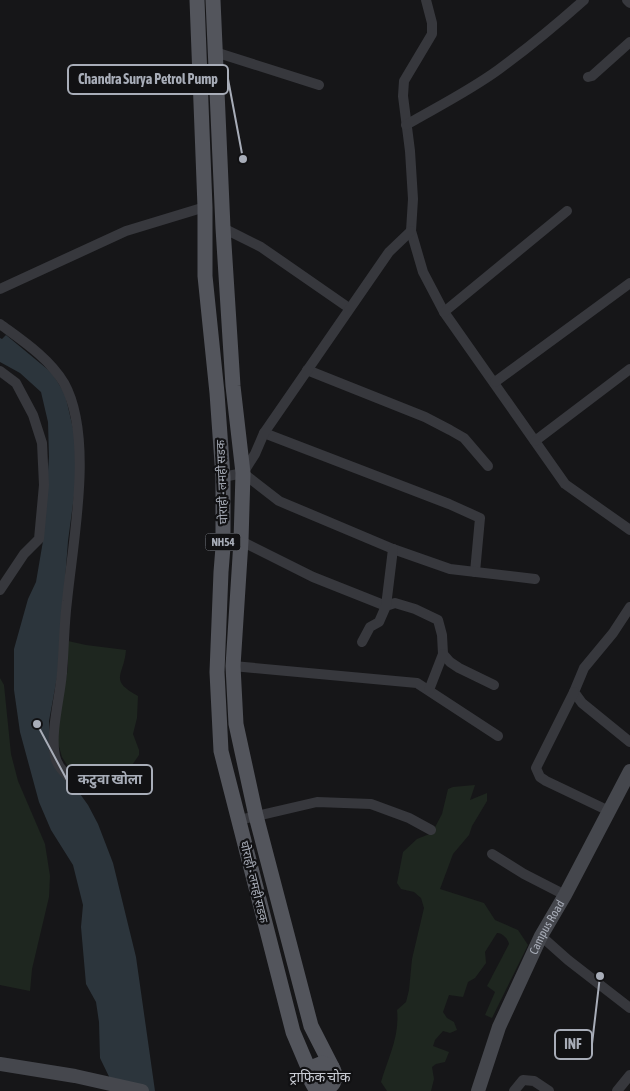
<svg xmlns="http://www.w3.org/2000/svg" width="630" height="1091" font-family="'Asap Condensed','Noto Sans Devanagari',sans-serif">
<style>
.green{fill:#1e261f}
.water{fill:#2c353c}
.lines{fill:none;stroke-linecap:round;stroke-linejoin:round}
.street{stroke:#37383d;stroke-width:10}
.secondary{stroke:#45474d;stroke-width:14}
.primary{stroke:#53555c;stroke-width:15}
.labels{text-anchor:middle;stroke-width:4.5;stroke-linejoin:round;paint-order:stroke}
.shield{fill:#111113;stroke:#7b7e86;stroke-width:1}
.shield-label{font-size:11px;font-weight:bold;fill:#a8adb8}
.street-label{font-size:12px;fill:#a8adb8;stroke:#111113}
.neighbourhood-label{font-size:14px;fill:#c9ccd4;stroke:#111113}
.leader{fill:none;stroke:#a8adb8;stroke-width:2}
.callout-dot{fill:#a8adb8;stroke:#111113;stroke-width:2}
.callout{fill:#111113;stroke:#a8adb8;stroke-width:2}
.callout-label{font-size:14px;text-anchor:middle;font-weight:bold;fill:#a8adb8}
</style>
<rect width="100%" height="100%" fill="#161618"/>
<!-- green -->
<g class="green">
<path d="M68,641L86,645L126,650C124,676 108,680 138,696L137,718L133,734L139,750V755L130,768L113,770L96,775H82L69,768L62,757L58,743V724L68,668Z"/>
<polygon points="0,678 4,685 11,754 18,781 45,844 50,876 49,897 32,969 30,991 0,985"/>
<path d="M475,785L470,800L487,793V801L472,826L469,835L453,854L440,889L484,903L495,920L518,930L528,945L492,1018L485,1015L495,992L487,986L509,944C508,939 503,933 497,933L485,952L486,963L475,978L468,982L463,997L449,995L443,1012L447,1018L454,1022L457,1030L450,1033L443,1031L435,1040L433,1046L449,1052L445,1062L436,1064L432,1067L434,1079L431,1091H387L381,1082C388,1058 400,1036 397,1010L406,1002L409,990L412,959L424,908L421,898L414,892L401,889L397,883L403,852L417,839L432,833L442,814L448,789L453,787Z"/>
</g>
<!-- water -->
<polygon class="water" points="6,335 52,373 65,394 75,437 76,481 68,541 58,672 49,721 49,748 53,762 70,780 88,805 98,824 113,863 136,957 155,1091 116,1091 100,1058 99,1022 96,1002 86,984 81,927 83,905 73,865 51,830 39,802 20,732 14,690 14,649 28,599 36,582 43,541 49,457 48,422 41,392 20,373 0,362 0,338 2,339"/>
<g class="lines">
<!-- street -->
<g class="street">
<polyline points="426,0 432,23 432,34 404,81 403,96 410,151 413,199 411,231 423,272 444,312 565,484 630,530"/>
<polyline points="627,0 630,3"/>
<polyline points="215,52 319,85"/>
<polyline points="588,77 592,76 630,42"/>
<path d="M406,125C437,107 469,91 498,70C528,48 556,25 584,0"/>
<polyline points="223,228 261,247 349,308"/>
<polyline points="0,289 126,231 205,207"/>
<polyline points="444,312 567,211"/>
<path d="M0,324C23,341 49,358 64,383C94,437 73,540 67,601C64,625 64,649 62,673C60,697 50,733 55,756C57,767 67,775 75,783"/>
<polyline points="307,370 425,417 450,430 464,438 488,466"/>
<polyline points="0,371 16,383 33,415 42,443 44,485 39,539 24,554 0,590"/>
<polyline points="495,382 630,283"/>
<polyline points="264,433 449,504 480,518 475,572"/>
<polyline points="535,441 630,369"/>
<polyline points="243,473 279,501 393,549 450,569 535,579"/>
<polyline points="223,477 243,473 255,454 264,433 389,252 411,231"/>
<polyline points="241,541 313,577 386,606 395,603 415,609 438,620 442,635 443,654 450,662 459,668 494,685"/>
<polyline points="630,607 613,633 584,668 574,692 582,703 630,742"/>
<polyline points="362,642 370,627 379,622 386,606 393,549"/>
<polyline points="233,666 417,683 498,736"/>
<polyline points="429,690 443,654"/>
<polyline points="574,692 536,768 540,777 546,781 609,811"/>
<polyline points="239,820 317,802 371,804 409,818 431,830"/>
<polyline points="492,854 524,874 565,895"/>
<polyline points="541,936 568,960 630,1008"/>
<polyline points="514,1091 523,1080 534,1081 549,1091"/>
<polyline points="617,1091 630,1075"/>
</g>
<!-- secondary -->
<g class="secondary">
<polyline points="0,1064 75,1076 142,1091"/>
<path id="s1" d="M478,1091L499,1027L541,936L565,895L630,771"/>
</g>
<!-- primary -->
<g class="primary">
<polyline points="197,0 205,207 205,276 217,393 223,477 223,547 221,572 217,672 221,751 293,1032 310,1072"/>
<polyline points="213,0 223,228 233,386 243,473 241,541 233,666 236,724 256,816 311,1026 332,1067"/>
<path d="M320,1089C333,1089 339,1079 332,1067L323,1063L313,1067L309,1077L314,1086L321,1091"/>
</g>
</g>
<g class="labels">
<!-- shield labels -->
<rect class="shield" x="205.5" y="533.5" width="35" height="17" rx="4"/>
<g class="shield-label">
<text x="223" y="546">NH54</text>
</g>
<!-- street labels -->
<g class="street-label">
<text transform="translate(222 482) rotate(-92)" y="4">घोराही - लमही सडक</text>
<text transform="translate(254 882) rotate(76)" y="4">घोराही - लमही सडक</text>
<text dy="4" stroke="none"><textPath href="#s1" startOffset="178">Campus Road</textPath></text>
</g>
<!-- neighbourhood labels -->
<g class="neighbourhood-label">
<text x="320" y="1082">ट्राफिक चोक</text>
</g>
</g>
<!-- callouts -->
<path class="leader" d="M243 159L228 79M37 724L67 780M600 976L592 1044"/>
<g class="callout-dot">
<circle cx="243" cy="159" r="5"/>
<circle cx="37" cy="724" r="5"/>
<circle cx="600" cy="976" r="5"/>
</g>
<g class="callout">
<rect x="68" y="65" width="160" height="29" rx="5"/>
<rect x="67" y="765" width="85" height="29" rx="5"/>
<rect x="555" y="1030" width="37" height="29" rx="5"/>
</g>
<g class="callout-label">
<text x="148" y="84">Chandra Surya Petrol Pump</text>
<text x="110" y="784">कटुवा खोला</text>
<text x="573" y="1049">INF</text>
</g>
</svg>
